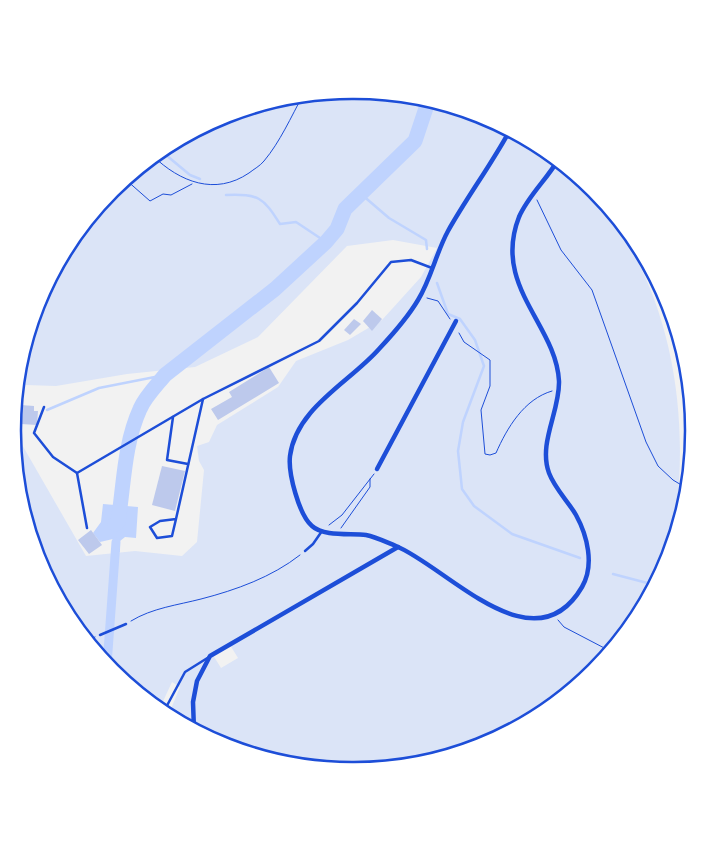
<svg xmlns="http://www.w3.org/2000/svg" width="706" height="861" font-family="'Archivo Narrow',sans-serif">
<style>
.green{fill:#dbe4f7;fill-rule:evenodd}
.water{fill:#bfd3fe}
.lines{fill:none;stroke-linecap:round;stroke-linejoin:round}
.stream{stroke:#bfd3fe;stroke-width:2.5}
.canal{stroke:#bfd3fe;stroke-width:9}
.river{stroke:#bfd3fe;stroke-width:15}
.building{fill:#bdc9ec}
.path{stroke:#1d4ed8;stroke-width:1}
.service{stroke:#1d4ed8;stroke-width:2.5}
.minor{stroke:#1d4ed8;stroke-width:4.5}
.rim{fill:none;stroke:#1d4ed8;stroke-width:2.5}
</style>
<rect width="100%" height="100%" fill="#f2f2f2"/>
<!-- green -->
<path class="green" d="M353,90C398,94 442,99 483,116C656,187 706,389 668,560C664,570 658,579 653,588C588,709 460,782 323,768C310,767 297,767 285,764C242,754 206,736 168,716L180,687L172,682L159,710L112,671L70,619L38,561L19,497L13,429L86,556L135,551L182,556L197,542L204,470L199,461L197,446L209,442L217,425L278,387L296,361L348,340L382,320L421,277L437,248L393,240L347,246L258,337L195,367L127,374L56,386L26,385L17,390C27,280 98,183 194,132C203,126 213,120 224,116C266,99 309,94 353,90ZM230,645L238,658L221,668L213,655Z"/>
<!-- water -->
<polygon class="water" points="103,504 138,507 136,538 125,537 120,541 120,552 112,552 113,539 100,542 93,533 101,522"/>
<g class="lines">
<!-- stream -->
<g class="stream">
<polyline points="160,150 190,175 200,179"/>
<polyline points="361,194 389,218 426,240 427,249"/>
<path d="M226,195C259,194 263,197 280,224L296,222L326,242"/>
<polyline points="437,283 448,314 460,319 475,340 484,366 463,422 458,451 462,489 474,506 512,534 580,558"/>
<polyline points="47,410 99,388 165,375"/>
<polyline points="613,574 655,585"/>
</g>
<!-- canal -->
<polyline class="canal" points="107,665 116,542"/>
<!-- river -->
<path class="river" d="M115,524L118,522C124,484 124,444 140,409C145,397 157,385 165,375L275,289L326,242L337,229L345,209L415,141L429,99"/>
</g>
<!-- building -->
<g class="building">
<polygon points="372,310 382,319 372,331 363,321"/>
<polygon points="354,319 361,324 350,335 344,330"/>
<polygon points="269,367 279,383 218,420 211,409 232,397 229,392"/>
<polygon points="21,405 34,406 34,411 38,411 37,425 21,424"/>
<polygon points="162,466 185,471 175,511 152,505"/>
<polygon points="91,530 102,545 89,554 78,540"/>
</g>
<g class="lines">
<!-- path -->
<g class="path">
<polyline points="280,99 282,98"/>
<polyline points="205,125 211,128 228,121 233,113"/>
<path d="M153,156C180,182 215,196 249,173C254,169 260,166 264,161C280,142 291,117 303,95"/>
<polyline points="125,179 150,201 163,194 171,195 192,184"/>
<polyline points="537,200 561,250 592,290 646,442 658,466 673,480 688,489"/>
<polyline points="427,298 438,301 450,319"/>
<path d="M459,333L464,342L490,360V386L481,410L485,454L490,455L496,453C507,428 524,399 552,391"/>
<polyline points="329,525 342,515 374,474"/>
<polyline points="341,528 370,487 370,479"/>
<polyline points="558,620 564,627 610,651"/>
<path d="M131,621C152,608 178,605 201,599C236,590 272,577 300,555"/>
<polyline points="87,641 95,637"/>
</g>
<!-- service -->
<g class="service">
<polyline points="44,407 34,433 53,457 77,473 87,528"/>
<polyline points="173,417 167,460 188,464"/>
<polyline points="77,473 203,399 319,341 357,303 391,262 411,260 432,268"/>
<polyline points="176,519 160,521 150,527 157,538 172,536 176,519 203,399"/>
<polyline points="305,551 313,544 322,531"/>
<polyline points="100,635 126,624"/>
<polyline points="163,713 185,672 209,657"/>
</g>
<!-- minor -->
<g class="minor">
<path d="M510,130C491,165 467,197 448,231C436,253 431,279 418,300C408,317 393,334 379,349C350,382 296,408 290,456C288,473 299,515 312,526C324,537 351,533 366,535C376,537 386,542 396,546C447,567 534,669 582,587C595,565 587,535 576,515C568,501 555,489 549,473C538,443 560,411 559,381C556,324 492,286 519,217C528,196 547,179 558,160"/>
<polyline points="377,469 456,321"/>
<polyline points="194,730 193,702 197,681 210,656 398,547"/>
</g>
</g>
<!-- crop -->
<path d="M0 0H706V861H0ZM352 99H354A331 331 0 0 1 685 430V431A331 331 0 0 1 354 762H352A331 331 0 0 1 21 431V430A331 331 0 0 1 352 99Z" fill="#fff" fill-rule="evenodd"/>
<path class="rim" d="M352 99H354A331 331 0 0 1 685 430V431A331 331 0 0 1 354 762H352A331 331 0 0 1 21 431V430A331 331 0 0 1 352 99Z"/>
</svg>
